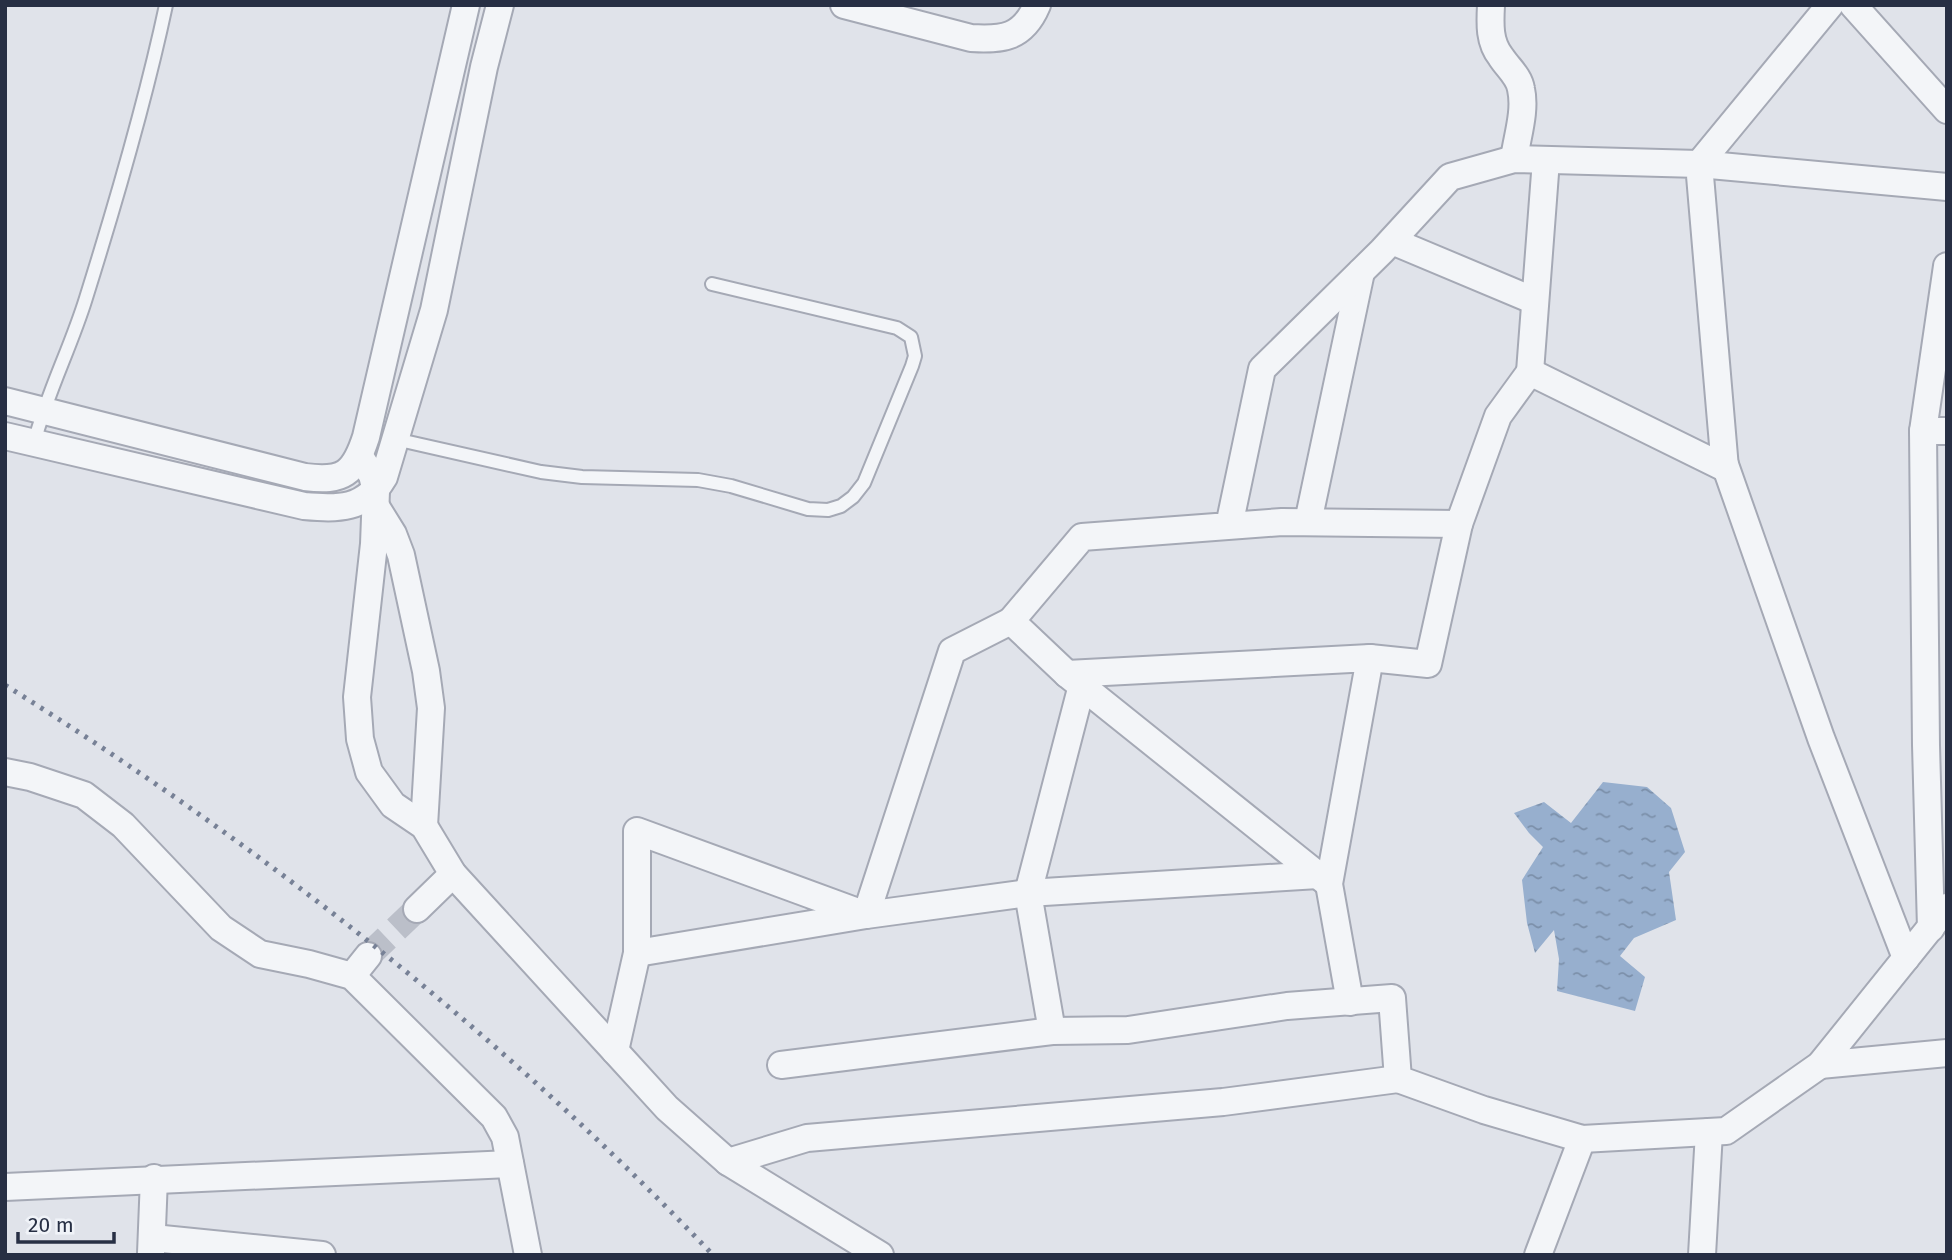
<svg xmlns="http://www.w3.org/2000/svg" width="1952" height="1260" font-family="'Fira Sans',sans-serif">
<style>
.water{fill:url(#water-ripples)}
.lines{fill:none;stroke-linecap:round;stroke-linejoin:round}
.minor-tunnel{stroke:#bbbfc9;stroke-width:26;stroke-dasharray:26 13;stroke-linecap:butt}
.service-casing{stroke:#a5a9b5;stroke-width:16}
.minor-casing{stroke:#a5a9b5;stroke-width:30}
.service{stroke:#f3f5f8;stroke-width:12}
.minor{stroke:#f3f5f8;stroke-width:26}
.rail{stroke:#778196;stroke-width:5;stroke-dasharray:3.5 7;stroke-linecap:butt}
</style>
<defs>
<pattern id="water-ripples" width="26" height="14" patternUnits="userSpaceOnUse" patternTransform="scale(1.75)"><rect width="26" height="14" fill="#97afce"/><path d="M2 4q2-2 4 0t4 0M15 11q2-2 4 0t4 0" fill="none" stroke="#7b8fa9"/></pattern>
</defs>
<rect width="100%" height="100%" fill="#e0e3ea"/>
<!-- water -->
<polygon class="water" points="1603,782 1647,787 1671,808 1685,852 1669,872 1676,920 1634,938 1620,956 1645,977 1635,1011 1557,991 1559,959 1554,930 1535,953 1527,923 1522,880 1543,847 1529,833 1514,813 1544,802 1571,823"/>
<g class="lines">
<!-- minor-tunnel -->
<polyline class="minor-tunnel" points="368,956 417,909"/>
<defs>
<g id="service">
<polyline points="395,439 541,472 582,477 698,480 731,486 808,509 828,510 841,506 853,497 864,483 912,366 915,356 911,337 897,328 712,284"/>
<path d="M34,443C47,393 71,347 86,298C116,202 145,104 166,5"/>
</g>
<g id="minor">
<path d="M844,5L971,38C1003,40 1023,38 1037,5"/>
<path d="M1491,5C1490,24 1489,42 1501,57C1508,68 1519,76 1521,89C1526,111 1517,137 1514,159"/>
<polyline points="1853,5 1947,110"/>
<polyline points="1699,164 1947,187"/>
<polyline points="1699,164 1830,5"/>
<polyline points="1392,241 1535,301"/>
<polyline points="1947,266 1923,431 1947,431"/>
<polyline points="1530,372 1546,160"/>
<path d="M5,401L305,477C343,482 354,474 366,437L466,5"/>
<polyline points="1923,431 1926,745 1931,928"/>
<path d="M5,436L304,506C338,509 365,510 384,477L434,310L484,67L500,5"/>
<polyline points="360,457 372,475 376,491 374,544 357,697 360,739 369,772 393,805 424,826 453,874 615,1051 667,1108 728,1162 807,1138 1223,1102 1398,1079"/>
<polyline points="1723,459 1821,738 1906,958"/>
<polyline points="375,505 393,534 401,555 426,671 431,708 424,826"/>
<polyline points="1308,522 1361,272"/>
<polyline points="1229,526 1262,369 1382,251 1450,177 1514,159 1699,164 1725,468 1530,372 1498,416 1459,524 1282,522 1082,537 1011,621 1067,674 1329,884"/>
<polyline points="1370,658 1428,664 1459,524"/>
<polyline points="1067,674 1370,658 1329,884 1350,1002"/>
<polyline points="5,772 30,777 84,795 123,825 221,928 260,954 309,964 352,976 494,1117 505,1137 528,1255"/>
<polyline points="417,909 453,874"/>
<polyline points="866,915 637,831 637,953 866,915 1028,893 1318,875"/>
<polyline points="866,915 952,651 1011,621"/>
<polyline points="352,976 368,956"/>
<polyline points="1052,1031 1028,893 1082,685"/>
<polyline points="615,1051 637,953"/>
<polyline points="781,1065 1052,1031 1128,1030 1287,1006 1392,998 1398,1079 1484,1110 1582,1139 1726,1131 1820,1065 1947,907"/>
<polyline points="1820,1065 1947,1053"/>
<polyline points="728,1162 880,1255"/>
<polyline points="5,1187 510,1164"/>
<polyline points="153,1238 322,1255"/>
<polyline points="151,1253 154,1178"/>
<polyline points="1538,1255 1582,1139"/>
<polyline points="1702,1255 1709,1132"/>
</g>
</defs>
<!-- service casing -->
<use href="#service" class="service-casing"/>
<!-- minor casing -->
<use href="#minor" class="minor-casing"/>
<!-- service -->
<use href="#service" class="service"/>
<!-- minor -->
<use href="#minor" class="minor"/>
<!-- rail -->
<path class="rail" d="M5,685C262,846 503,1035 713,1255"/>
</g>
<!-- border -->
<rect width="1952" height="1260" fill="none" stroke="#272f44" stroke-width="14"/>
<!-- scale -->
<path d="M18 1232v10h96v-10" fill="none" stroke="#272f44" stroke-width="3.5"/>
<text x="28" y="1232" font-size="21" fill="#272f44" stroke="#f0f3f8" stroke-width="5" paint-order="stroke">20 m</text>
</svg>
